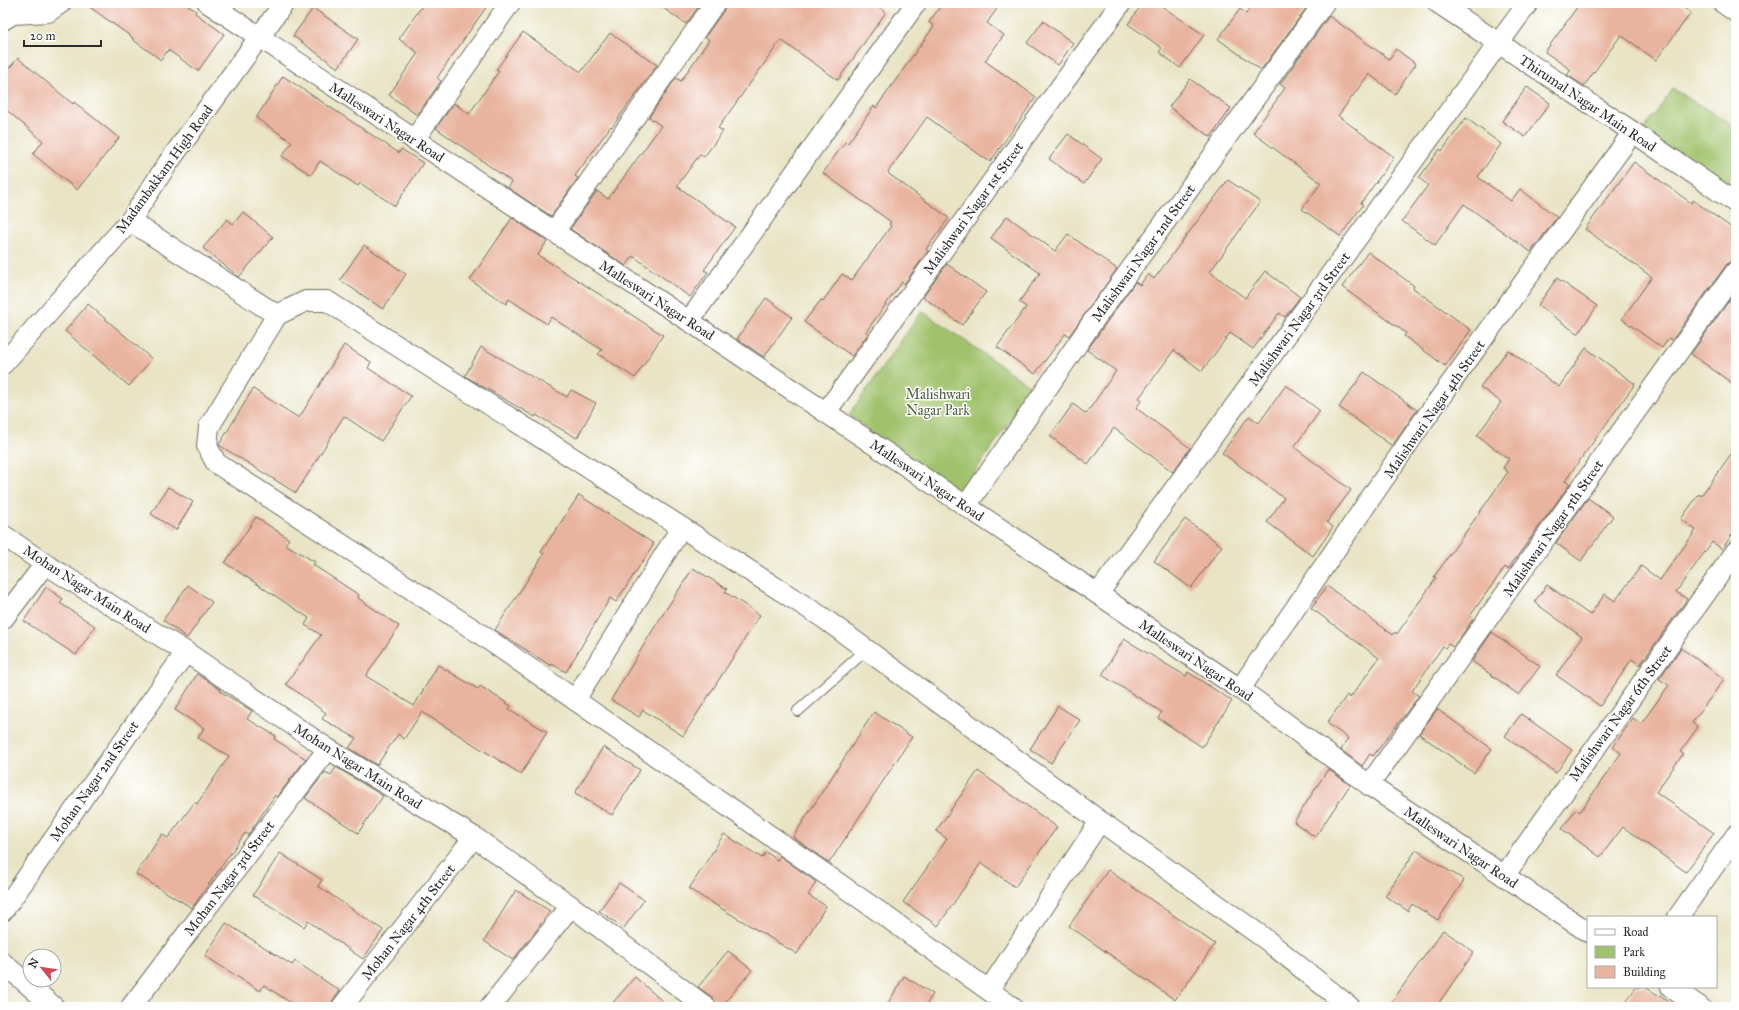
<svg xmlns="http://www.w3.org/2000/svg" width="1739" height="1010" font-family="'IM FELL Great Primer',serif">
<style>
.green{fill:#a0c26c;stroke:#66764c}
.building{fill:#e9b49f}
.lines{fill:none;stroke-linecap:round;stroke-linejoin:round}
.lane-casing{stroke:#6e6c61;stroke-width:12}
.street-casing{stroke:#6e6c61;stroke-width:22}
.lane{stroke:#fff;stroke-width:10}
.street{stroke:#fff;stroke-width:20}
.labels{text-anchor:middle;stroke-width:3;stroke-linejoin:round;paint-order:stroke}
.street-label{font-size:14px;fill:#2b2b2b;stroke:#fff}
.park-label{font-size:14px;fill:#546042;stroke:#fff}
</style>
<rect width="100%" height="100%" fill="#fff"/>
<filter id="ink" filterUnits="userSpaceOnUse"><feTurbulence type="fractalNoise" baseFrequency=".025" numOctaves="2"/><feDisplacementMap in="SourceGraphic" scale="8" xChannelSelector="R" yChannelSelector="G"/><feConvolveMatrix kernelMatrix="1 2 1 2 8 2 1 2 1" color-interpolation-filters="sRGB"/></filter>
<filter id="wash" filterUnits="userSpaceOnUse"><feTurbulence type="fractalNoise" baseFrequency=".012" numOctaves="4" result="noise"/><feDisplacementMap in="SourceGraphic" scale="16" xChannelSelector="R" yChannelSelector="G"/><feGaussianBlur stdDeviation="0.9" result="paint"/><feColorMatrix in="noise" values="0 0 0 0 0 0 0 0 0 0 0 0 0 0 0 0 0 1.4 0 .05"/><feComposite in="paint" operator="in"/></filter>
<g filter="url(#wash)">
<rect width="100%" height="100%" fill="#e9e4c5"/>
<!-- green -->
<g class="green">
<polygon points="1673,89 1736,127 1736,169 1724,188 1642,132"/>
<polygon points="922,311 1033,388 956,499 849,415"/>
</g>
<g id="blocks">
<!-- building -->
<g class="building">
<polygon points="84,3 184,3 196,11 195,13 224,34 198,71 168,50 161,60 132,39 133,38"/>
<polygon points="424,3 489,3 437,78 441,81 417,115 389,95 418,53 399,39"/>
<polygon points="656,3 701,3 686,24"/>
<polygon points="726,3 873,3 886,12 838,80 781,40 718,128 723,131 704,157 700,154 677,186 735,227 704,270 708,272 690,297 633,256 626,266 570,229 597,191 608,199 661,126 649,117 676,78 681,81 709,40 705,37 724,10"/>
<polygon points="943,3 1001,3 987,23 1004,35 985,61 1036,97 990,162 927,117 888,172 889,174 949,218 926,249 928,251 904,284 902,282 866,332 868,334 852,356 804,322 821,300 823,301 842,274 852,280 891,226 889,224 891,222 823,173 845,142 848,143 874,106 876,108 934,26 929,22"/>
<polygon points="1143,3 1157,3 1204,35 1180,68 1159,52 1162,48 1128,24"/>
<polygon points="1254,3 1310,3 1261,70 1218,39 1240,9 1246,14"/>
<polygon points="1580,3 1677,3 1691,13 1656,60 1621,35 1584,86 1567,75 1571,70 1545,52"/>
<polygon points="313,8 358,39 338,68 293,36"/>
<polygon points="1329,16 1389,59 1396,49 1416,64 1395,94 1369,74 1338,116 1394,157 1361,203 1363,205 1340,236 1302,209 1321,183 1253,133 1285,88 1280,84"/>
<polygon points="1043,21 1073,43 1058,65 1027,43"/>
<polygon points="523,32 581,72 610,33 657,65 612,127 611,126 575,176 578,178 551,216 508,188 512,182 436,128 454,103 469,114 499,71 496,70"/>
<polygon points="18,58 73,104 74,102 119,138 77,190 33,154 43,141 3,107 3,75"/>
<polygon points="283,76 399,153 401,149 423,163 395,206 360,183 358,186 320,161 311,175 282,156 292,142 256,118"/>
<polygon points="1190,79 1231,108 1211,137 1169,107"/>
<polygon points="1527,87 1550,103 1525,137 1502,121"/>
<polygon points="1466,118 1501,144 1478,177 1511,201 1520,189 1557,217 1531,252 1464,204 1435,245 1402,221 1428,185 1419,178 1440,149 1442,151"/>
<polygon points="1068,134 1102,159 1084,184 1049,159"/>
<polygon points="1634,162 1691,203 1693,200 1736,231 1736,260 1731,261 1727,264 1672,340 1669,338 1662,348 1622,319 1652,277 1585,229"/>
<polygon points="1228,180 1260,202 1210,272 1245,298 1265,271 1300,297 1285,317 1279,313 1253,349 1230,333 1202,371 1174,350 1139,398 1142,400 1136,408 1190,448 1173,472 1114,428 1088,464 1050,436 1073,404 1086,414 1116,371 1087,350 1135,282 1140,285 1148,274 1154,279"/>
<polygon points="243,212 273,237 239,277 203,248 227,219 233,224"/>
<polygon points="1007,216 1055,251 1068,234 1117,269 1069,336 1065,334 1035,374 997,347 1026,307 1019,302 1040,273 991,238"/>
<polygon points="512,218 547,241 538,255 663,335 635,378 598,354 602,350 551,317 547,324 509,299 506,304 470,280"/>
<polygon points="364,245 406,274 383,309 340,280"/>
<polygon points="1368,252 1414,286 1413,288 1471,330 1445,366 1404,336 1406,333 1342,287"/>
<polygon points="947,264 986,292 962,325 923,297"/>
<polygon points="1557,278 1597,306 1578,334 1538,305"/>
<polygon points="1736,291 1736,386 1691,354"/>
<polygon points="766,298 792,317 764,357 737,339"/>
<polygon points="88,304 152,359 129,386 65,331"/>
<polygon points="344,345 371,362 368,368 411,396 381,441 344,416 296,493 219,445 253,389 299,418"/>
<polygon points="481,347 567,397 571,390 596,403 577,438 536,415 535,417 465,376"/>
<polygon points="1586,348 1635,384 1565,481 1570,484 1508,569 1505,567 1470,616 1473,619 1453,647 1448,644 1445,648 1443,646 1412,691 1419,696 1373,756 1370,754 1362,766 1341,750 1348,738 1327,723 1347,695 1350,698 1379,658 1311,608 1327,586 1393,635 1395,632 1397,634 1436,578 1434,577 1508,472 1503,468 1509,459 1477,436 1501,402 1480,387 1508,350 1559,387"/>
<polygon points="1364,372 1417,410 1392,446 1339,407"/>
<polygon points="1286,385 1320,411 1294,447 1351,490 1327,522 1333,527 1313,556 1267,522 1284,498 1222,453 1249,416 1259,423"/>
<polygon points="1736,447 1736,529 1722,549 1712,542 1676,592 1687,599 1640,665 1632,659 1600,706 1556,675 1582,637 1534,602 1547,585 1590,615 1605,594 1615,601 1641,566 1660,580 1696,530 1681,519 1699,494 1701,496"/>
<polygon points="168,487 193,502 176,530 151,514"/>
<polygon points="579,495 654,544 616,602 610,598 566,672 552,664 551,666 495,630 544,554 541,552"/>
<polygon points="1588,498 1613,516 1581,561 1556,543"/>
<polygon points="256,517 289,539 285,544 315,562 313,565 359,595 358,598 399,626 366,676 414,706 438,665 478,689 480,686 511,706 509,709 547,732 521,774 422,712 404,739 398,734 377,765 349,748 356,738 322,719 326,713 286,684 321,635 305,625 309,618 225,563"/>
<polygon points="1185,519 1222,546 1191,588 1154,561"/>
<polygon points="693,568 727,589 725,592 760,615 683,736 643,710 639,717 611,700 654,628"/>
<polygon points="188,585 212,602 187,638 163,620"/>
<polygon points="46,587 63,599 60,603 95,626 76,655 24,621"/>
<polygon points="1492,632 1540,666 1519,695 1472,661"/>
<polygon points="1124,639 1186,676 1188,672 1232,701 1202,747 1158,718 1162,712 1102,675"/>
<polygon points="1681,648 1724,679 1692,723 1698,727 1680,752 1683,754 1656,792 1714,833 1686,872 1623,827 1600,857 1562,829 1576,809 1580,812 1621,753 1613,747 1633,718 1641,724 1669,685 1659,679"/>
<polygon points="197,674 221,690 220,691 252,711 247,719 276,736 274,739 306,759 277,797 275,795 248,835 245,833 192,908 136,874 162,834 168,838 195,802 197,804 229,756 198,738 204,728 175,710"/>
<polygon points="1058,706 1080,720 1051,763 1030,749"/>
<polygon points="1437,709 1492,749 1474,773 1419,734"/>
<polygon points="874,712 912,737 829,863 793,837"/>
<polygon points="1521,714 1572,750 1556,773 1505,736"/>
<polygon points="603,747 640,770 612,815 575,793"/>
<polygon points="336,767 383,796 358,833 305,798 325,772 331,775"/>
<polygon points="1328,769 1350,785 1315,837 1294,822"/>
<polygon points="978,771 1057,827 1015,887 981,863 938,926 903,902 947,839 936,831"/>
<polygon points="724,834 762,858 766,852 777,860 780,856 816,882 808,895 826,906 797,954 689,889"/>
<polygon points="1416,850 1464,880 1438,920 1412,904 1408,911 1385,896"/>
<polygon points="280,853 322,880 318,886 383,930 363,959 308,921 304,927 253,895"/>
<polygon points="1108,870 1215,944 1175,1000 1069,926"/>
<polygon points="619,883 644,900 624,928 599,911"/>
<polygon points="516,890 550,911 538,928 513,960 484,941"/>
<polygon points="226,923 292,965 295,961 340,991 333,1000 330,1007 297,1007 264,985 260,991 205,956"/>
<polygon points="1443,930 1474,952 1436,1007 1388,1007"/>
<polygon points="728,951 752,970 721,1007 717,1007 713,998 698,987"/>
<polygon points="904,976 933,994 925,1007 886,1007"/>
<polygon points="635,977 669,1007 609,1007"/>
<polygon points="1636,987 1645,987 1677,1007 1623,1007"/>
</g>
</g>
</g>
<g filter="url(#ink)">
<use href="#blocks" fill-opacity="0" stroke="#6e6c61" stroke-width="1"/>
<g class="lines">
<defs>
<polyline id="lane" points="798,711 866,650"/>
<g id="street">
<polyline points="208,3 689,321 1240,689 1369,785 1588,932"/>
<polyline points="1438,3 1633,132 1736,203"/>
<polyline points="1723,3 1736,12"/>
<polyline points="3,20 13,14 48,12 61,3"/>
<polyline points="414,140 510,3"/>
<polyline points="130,221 277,315 209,427 207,446 216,463 476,631 874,908 1012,1007"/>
<polyline points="554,232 715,3"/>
<polyline points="277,315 306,301 327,301 822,617 1100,821 1264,938 1350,1007"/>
<polyline points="689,321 916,3"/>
<polyline points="3,364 130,221 168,163 284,3"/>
<polyline points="826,412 1121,3"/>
<polyline points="966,506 1096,317 1324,3"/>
<polyline points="3,535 45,564 186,652 328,749 474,837 571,906 706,1007"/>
<polyline points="1098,594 1528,3"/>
<polyline points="3,619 45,564"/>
<polyline points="1240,689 1424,420 1633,132"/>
<polyline points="575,700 681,528"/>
<polyline points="1369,785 1736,271"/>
<polyline points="1504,876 1736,551"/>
<polyline points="3,911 186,652"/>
<polyline points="1678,917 1736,835"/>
<polyline points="3,963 54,1007"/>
<polyline points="1671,987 1700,1007"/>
<polyline points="989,990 1100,821"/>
<polyline points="131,1007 328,749"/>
<polyline points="342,1007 474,837"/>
<polyline points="490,1007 571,906"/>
</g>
</defs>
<!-- lane casing -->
<use href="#lane" class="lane-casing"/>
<!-- street casing -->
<use href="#street" class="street-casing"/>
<!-- lane -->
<use href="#lane" class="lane"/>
<!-- street -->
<use href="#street" class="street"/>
</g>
</g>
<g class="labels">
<!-- street labels -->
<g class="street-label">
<text transform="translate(1588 103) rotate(34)" y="5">Thirumal Nagar Main Road</text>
<text transform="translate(387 122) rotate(33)" y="5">Malleswari Nagar Road</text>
<text transform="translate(164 169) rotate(-54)" y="5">Madambakkam High Road</text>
<text transform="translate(973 208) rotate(-54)" y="5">Malishwari Nagar 1st Street</text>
<text transform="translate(1143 253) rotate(-54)" y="5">Malishwari Nagar 2nd Street</text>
<text transform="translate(657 300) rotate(33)" y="5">Malleswari Nagar Road</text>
<text transform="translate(1299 319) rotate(-54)" y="5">Malishwari Nagar 3rd Street</text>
<text transform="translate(1434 409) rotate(-55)" y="5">Malishwari Nagar 4th Street</text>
<text transform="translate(927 480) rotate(34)" y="5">Malleswari Nagar Road</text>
<text transform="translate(1553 528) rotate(-55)" y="5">Malishwari Nagar 5th Street</text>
<text transform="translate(87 589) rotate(33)" y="5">Mohan Nagar Main Road</text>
<text transform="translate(1196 660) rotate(34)" y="5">Malleswari Nagar Road</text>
<text transform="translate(1620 713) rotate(-54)" y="5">Malishwari Nagar 6th Street</text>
<text transform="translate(358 766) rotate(32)" y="5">Mohan Nagar Main Road</text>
<text transform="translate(94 781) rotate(-55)" y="5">Mohan Nagar 2nd Street</text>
<text transform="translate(1461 847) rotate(34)" y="5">Malleswari Nagar Road</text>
<text transform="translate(229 878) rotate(-53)" y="5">Mohan Nagar 3rd Street</text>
<text transform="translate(408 922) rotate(-52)" y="5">Mohan Nagar 4th Street</text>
</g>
<!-- park labels -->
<g class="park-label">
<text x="938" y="399">Malishwari<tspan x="938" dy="16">Nagar Park</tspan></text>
</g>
</g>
<!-- margin -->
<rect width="1739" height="1010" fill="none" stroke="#fff" stroke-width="16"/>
<!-- legend -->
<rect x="1587" y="916" width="130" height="72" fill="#ffffff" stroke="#aaaaaa"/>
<rect x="1595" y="929" width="20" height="6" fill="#ffffff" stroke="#aaaaaa"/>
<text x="1623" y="936" font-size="12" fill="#2b2b2b">Road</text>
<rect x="1595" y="946" width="20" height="12" fill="#a0c26c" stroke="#aaaaaa"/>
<text x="1623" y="956" font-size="12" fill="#2b2b2b">Park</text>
<rect x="1595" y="966" width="20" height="12" fill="#e9b49f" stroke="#aaaaaa"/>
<text x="1623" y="976" font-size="12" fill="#2b2b2b">Building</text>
<!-- north arrow -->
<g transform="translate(42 968) rotate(300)"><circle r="19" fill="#ffffff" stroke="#aaaaaa"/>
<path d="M0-3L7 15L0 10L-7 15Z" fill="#d1495b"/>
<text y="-6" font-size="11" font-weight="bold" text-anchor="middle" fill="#2b2b2b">N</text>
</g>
<!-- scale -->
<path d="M24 40v6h77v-6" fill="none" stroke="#2b2b2b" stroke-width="2"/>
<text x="30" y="40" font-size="12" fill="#2b2b2b" stroke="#ffffff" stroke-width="3" paint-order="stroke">20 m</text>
</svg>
